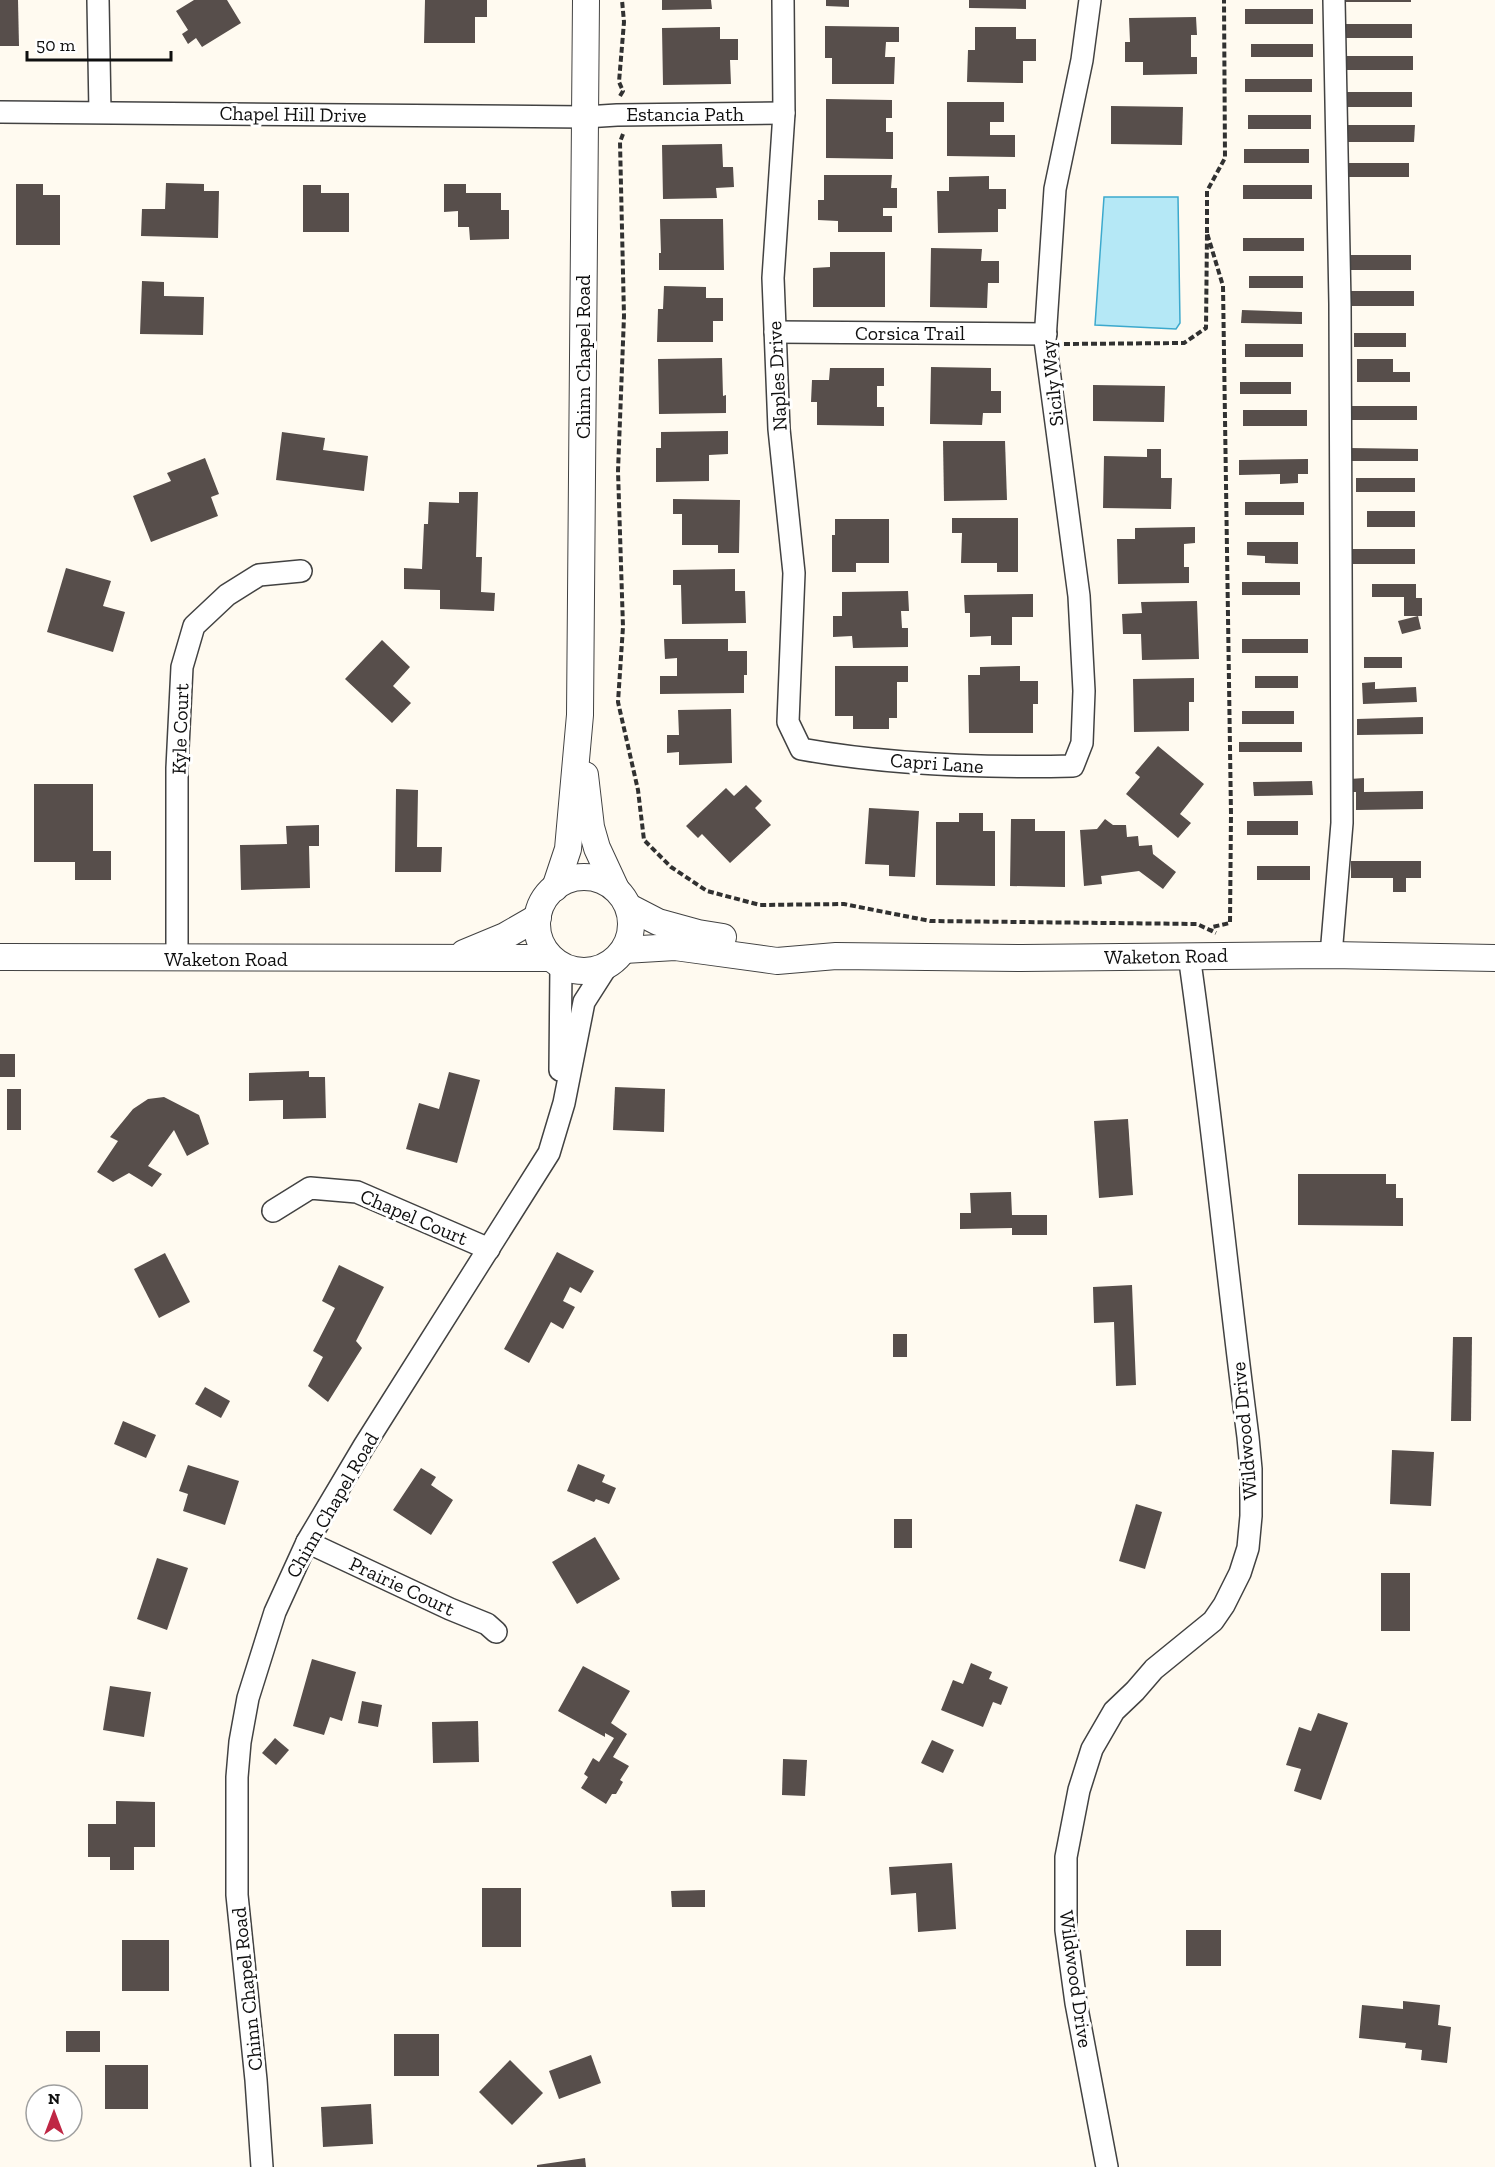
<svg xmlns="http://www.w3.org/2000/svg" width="1495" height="2167" font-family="'Zilla Slab',serif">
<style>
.water{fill:#b5e8f6;stroke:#3ca9cd;stroke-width:1.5}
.building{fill:#574e4b}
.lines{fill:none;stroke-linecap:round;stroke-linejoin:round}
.minor-casing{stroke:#424242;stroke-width:24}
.tertiary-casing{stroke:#424242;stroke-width:28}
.path{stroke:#313131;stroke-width:4;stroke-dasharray:6 3;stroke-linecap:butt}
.minor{stroke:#fff;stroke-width:21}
.tertiary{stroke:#fff;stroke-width:26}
.labels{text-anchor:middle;stroke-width:6;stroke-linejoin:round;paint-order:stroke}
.street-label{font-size:20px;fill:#0f0f0f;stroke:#fff}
</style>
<rect width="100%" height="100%" fill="#fffaf0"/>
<!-- water -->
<polygon class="water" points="1104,197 1178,197 1180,323 1176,329 1095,325"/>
<!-- building -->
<g class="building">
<polygon points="0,0 18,0 19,46 0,46"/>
<polygon points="194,0 227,0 241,23 202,47 196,38 188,44 182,34 188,30 176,11"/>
<polygon points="425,0 487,0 487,17 475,17 475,43 424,43"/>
<polygon points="662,0 711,0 712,9 662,10"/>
<polygon points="826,0 849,0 849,7 826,6"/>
<polygon points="969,0 1026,0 1026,9 969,8"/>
<rect x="1345" y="0" width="66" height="2"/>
<rect x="1245" y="9" width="68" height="15"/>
<polygon points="1196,17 1197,35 1191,35 1191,57 1197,57 1197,74 1143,75 1143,62 1125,62 1125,42 1130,42 1129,18"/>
<rect x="1345" y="24" width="67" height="14"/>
<polygon points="825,26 899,27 899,42 886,42 885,57 895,57 894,84 832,84 832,58 825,58"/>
<polygon points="720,27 720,39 738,39 738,60 730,60 731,84 663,85 662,28"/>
<polygon points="975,27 1016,27 1016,39 1036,39 1036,61 1023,61 1023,83 967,82 968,50 975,50"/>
<rect x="1251" y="44" width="62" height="13"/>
<rect x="1347" y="56" width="66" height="14"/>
<rect x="1245" y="79" width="67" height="13"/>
<rect x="1345" y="92" width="67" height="15"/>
<polygon points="826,99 892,100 892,118 886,118 886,132 893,132 893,159 826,158"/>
<polygon points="947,102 1004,102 1004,122 990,122 990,135 1015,135 1015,157 947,156"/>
<polygon points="1111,106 1183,107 1182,145 1111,144"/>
<rect x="1248" y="115" width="63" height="14"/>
<polygon points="1346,125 1415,125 1414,142 1346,142"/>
<polygon points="722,144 723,167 733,167 734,187 716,188 717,198 663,199 662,145"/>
<rect x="1244" y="149" width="65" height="14"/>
<rect x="1343" y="163" width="66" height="14"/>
<polygon points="824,175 892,175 891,188 897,188 897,208 883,208 883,216 892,216 892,232 838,232 838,221 818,220 818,200 824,200"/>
<polygon points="989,176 989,189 1006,189 1006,209 998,209 998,232 938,233 937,191 949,191 949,177"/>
<polygon points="166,183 204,184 204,191 219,191 218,238 141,236 142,209 165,209"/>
<polygon points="16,184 43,184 43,195 60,195 60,245 16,245"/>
<polygon points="444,184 466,184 466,193 501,193 501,210 509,210 509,239 470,240 469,227 458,227 458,211 444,212"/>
<polygon points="303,185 321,185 321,193 349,193 349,232 303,232"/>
<rect x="1243" y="185" width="69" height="14"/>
<polygon points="660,219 723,219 724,270 659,270 659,253 661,253"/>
<rect x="1243" y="238" width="61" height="13"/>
<polygon points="931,248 982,249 981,261 999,261 999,283 988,283 987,308 930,307"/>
<polygon points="830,252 885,252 885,307 813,307 813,268 830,267"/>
<rect x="1342" y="255" width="69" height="15"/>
<rect x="1249" y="276" width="54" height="12"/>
<polygon points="142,281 164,282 164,296 204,297 203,335 140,334"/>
<polygon points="664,286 706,287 706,298 723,298 723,321 713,321 713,342 657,342 658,309 663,309"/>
<rect x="1345" y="291" width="69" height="15"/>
<polygon points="1242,310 1302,312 1302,324 1241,323"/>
<rect x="1354" y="333" width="52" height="14"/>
<rect x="1245" y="344" width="58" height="13"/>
<polygon points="722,358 723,396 726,395 726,413 659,414 658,359"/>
<polygon points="1357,359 1393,359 1393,372 1410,372 1410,382 1357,382"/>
<polygon points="931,367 991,368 991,391 1001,391 1001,413 983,413 982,425 930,424"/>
<polygon points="830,368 884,368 884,386 877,386 877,407 884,407 884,426 817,425 817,402 811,402 812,380 829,380"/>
<rect x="1240" y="382" width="51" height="12"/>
<polygon points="1093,385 1165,386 1164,422 1093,421"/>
<rect x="1347" y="406" width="70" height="14"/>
<rect x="1243" y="410" width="64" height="16"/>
<polygon points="728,431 728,454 709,455 709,481 656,482 656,448 661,448 661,432"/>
<polygon points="282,432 325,438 323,450 368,456 364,491 276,480"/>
<polygon points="943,441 1005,441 1007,500 944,501"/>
<polygon points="1349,448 1418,449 1418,461 1348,461"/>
<polygon points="1147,449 1161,449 1161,478 1172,478 1171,509 1103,508 1104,456 1147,457"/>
<polygon points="205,458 219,494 211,497 218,516 151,542 133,496 171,481 167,473"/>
<polygon points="1308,459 1308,474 1298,474 1298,483 1280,484 1280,474 1239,475 1239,460"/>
<rect x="1356" y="478" width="59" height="14"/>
<polygon points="459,492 478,492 476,557 482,557 481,592 495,593 494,611 440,609 440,590 404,589 404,568 422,569 424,524 428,524 429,502 459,503"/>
<polygon points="673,499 740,500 739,553 718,553 718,545 682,545 682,514 673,514"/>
<rect x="1245" y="502" width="59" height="13"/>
<rect x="1367" y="511" width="48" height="16"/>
<polygon points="952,518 1018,518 1018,572 997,572 997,563 961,563 962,533 952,533"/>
<polygon points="835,519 889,519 889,563 856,563 856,572 832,572 832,535 835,535"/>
<polygon points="1195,527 1195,543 1184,544 1184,567 1189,567 1189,583 1118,584 1117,539 1135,539 1135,528"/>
<polygon points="1247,542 1298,542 1298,564 1265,563 1265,556 1247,555"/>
<rect x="1346" y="549" width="69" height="15"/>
<polygon points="66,568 111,581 103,606 125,612 113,652 47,632"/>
<polygon points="735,569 735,591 745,591 746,623 682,624 681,585 673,585 673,570"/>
<rect x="1242" y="582" width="58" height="13"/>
<polygon points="1372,584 1416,584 1416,598 1422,598 1422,616 1404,616 1404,597 1372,597"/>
<polygon points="908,591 909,611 901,611 902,628 908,628 908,647 853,648 852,636 833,637 833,616 842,616 842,592"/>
<polygon points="1033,594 1033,617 1012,617 1012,645 991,645 991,636 970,637 970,613 965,613 964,595"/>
<polygon points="1197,601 1199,659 1142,660 1141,634 1123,634 1122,614 1142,613 1141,602"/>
<polygon points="1418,616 1421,629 1402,634 1398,621"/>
<polygon points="664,639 728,639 728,651 747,651 747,675 744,675 744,693 660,694 660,676 677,676 677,658 665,659"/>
<rect x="1242" y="639" width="66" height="14"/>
<polygon points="382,640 410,667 393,686 411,703 392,723 345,679"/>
<rect x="1364" y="657" width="38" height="11"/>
<polygon points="835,666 908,666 908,682 897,682 897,718 889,718 889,729 853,729 853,716 835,716"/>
<polygon points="1020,666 1020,681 1038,681 1038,704 1033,704 1033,733 969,733 968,675 980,675 980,667"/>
<rect x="1255" y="676" width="43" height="12"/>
<polygon points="1194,678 1194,702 1189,702 1189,731 1134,732 1133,679"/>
<polygon points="1375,682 1375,689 1416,687 1417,702 1363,704 1362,683"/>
<polygon points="731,709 732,763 679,765 679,752 667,753 667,735 679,735 678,710"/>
<rect x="1242" y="711" width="52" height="13"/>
<polygon points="1423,717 1423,734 1357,735 1357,719"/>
<rect x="1239" y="742" width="63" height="10"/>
<polygon points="1158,746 1204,784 1180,814 1191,823 1178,838 1126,794 1140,777 1135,773"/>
<polygon points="1364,778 1364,792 1423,791 1423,809 1356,810 1356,792 1350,792 1350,779"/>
<polygon points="1312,781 1313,795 1254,796 1253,782"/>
<polygon points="34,784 93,784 93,851 111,851 111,880 75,880 75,862 34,862"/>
<polygon points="746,785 762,801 755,808 771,825 730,863 702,834 698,838 686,826 726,788 734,796"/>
<polygon points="396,789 418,790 417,847 442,847 441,872 395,872"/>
<polygon points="869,808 919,811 915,877 889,876 889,865 865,864"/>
<polygon points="959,813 983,813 983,831 995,831 995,886 936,885 936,822 959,822"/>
<polygon points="1011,819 1035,819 1035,831 1065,831 1065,887 1010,886"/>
<polygon points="1105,819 1113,825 1126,825 1127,837 1138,836 1139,846 1152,845 1153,854 1176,872 1163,889 1139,871 1101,876 1102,884 1084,886 1080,830 1097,829"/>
<rect x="1247" y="821" width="51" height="14"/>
<polygon points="319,825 319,846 309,846 310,888 241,890 240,845 287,844 286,826"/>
<polygon points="1351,861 1421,861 1421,878 1406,878 1406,892 1393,892 1393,878 1351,878"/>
<rect x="1257" y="866" width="53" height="14"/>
<rect x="0" y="1054" width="15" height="23"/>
<polygon points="309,1071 309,1077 325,1077 326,1118 283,1119 283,1100 249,1101 249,1073"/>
<polygon points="449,1072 480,1080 457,1163 406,1149 419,1103 439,1109"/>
<polygon points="615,1087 665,1089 664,1132 613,1130"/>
<rect x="7" y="1089" width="14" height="41"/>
<polygon points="164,1097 199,1115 209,1144 187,1156 174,1130 148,1166 162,1174 152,1187 129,1173 113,1182 97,1172 118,1141 110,1137 133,1109 148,1099"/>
<polygon points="1128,1119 1133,1195 1099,1198 1094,1121"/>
<polygon points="1298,1174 1386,1174 1386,1184 1396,1184 1396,1198 1403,1198 1403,1226 1298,1225"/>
<polygon points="1011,1192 1012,1215 1047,1215 1047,1235 1012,1235 1012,1228 960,1229 960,1213 971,1213 970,1193"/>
<polygon points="557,1252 594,1271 581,1293 570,1287 563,1301 575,1307 563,1329 551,1322 529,1363 504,1349"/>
<polygon points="165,1253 190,1302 159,1318 134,1269"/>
<polygon points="339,1265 384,1287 356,1341 362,1348 328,1402 308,1386 323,1357 313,1351 335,1308 322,1301"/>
<polygon points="1132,1285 1136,1385 1116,1386 1114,1322 1094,1323 1093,1287"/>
<rect x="893" y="1334" width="14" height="23"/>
<polygon points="1453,1337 1472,1337 1471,1421 1451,1421"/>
<polygon points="205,1387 230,1401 221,1418 195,1404"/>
<polygon points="123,1421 156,1435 146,1458 114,1444"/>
<polygon points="1392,1450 1434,1452 1431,1506 1390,1504"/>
<polygon points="578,1464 605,1475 602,1482 616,1488 609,1504 596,1499 594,1502 567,1491"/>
<polygon points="188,1465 239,1481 225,1525 183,1511 188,1494 179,1491"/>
<polygon points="421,1468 436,1477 431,1485 453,1500 431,1535 393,1510"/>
<polygon points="1136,1504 1162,1512 1145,1569 1119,1561"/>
<rect x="894" y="1519" width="18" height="29"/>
<polygon points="595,1537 620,1579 577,1604 552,1562"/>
<polygon points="157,1558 188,1568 167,1630 137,1619"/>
<rect x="1381" y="1573" width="29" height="58"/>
<polygon points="312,1659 356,1672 342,1721 330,1717 324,1735 293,1726"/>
<polygon points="971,1663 992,1672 989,1679 1008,1687 1001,1705 993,1702 983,1727 941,1710 953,1680 963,1684"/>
<polygon points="583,1666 630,1691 611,1723 627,1734 613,1757 629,1766 620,1780 623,1782 616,1794 612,1794 606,1804 581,1788 588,1777 584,1774 593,1758 599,1762 614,1738 605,1733 605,1737 558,1711"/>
<polygon points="110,1686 151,1692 144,1737 103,1730"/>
<polygon points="362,1701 382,1705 378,1727 358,1723"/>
<polygon points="1318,1713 1348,1723 1321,1800 1294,1791 1301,1769 1286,1765 1299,1727 1311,1731"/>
<polygon points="478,1721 479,1762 433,1763 432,1722"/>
<polygon points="275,1738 289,1750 276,1765 262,1753"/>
<polygon points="932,1740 954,1750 943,1773 921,1763"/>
<polygon points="783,1759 807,1760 805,1796 782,1795"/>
<polygon points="116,1801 155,1802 155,1847 134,1847 134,1870 110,1870 110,1857 88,1857 88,1824 116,1824"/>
<polygon points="952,1863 956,1929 918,1932 916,1893 891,1895 889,1867"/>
<rect x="482" y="1888" width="39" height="59"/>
<polygon points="705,1890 705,1907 672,1907 671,1891"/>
<rect x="1186" y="1930" width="35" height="36"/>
<rect x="122" y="1940" width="47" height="51"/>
<polygon points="1403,2001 1440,2005 1438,2025 1451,2027 1447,2063 1421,2060 1422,2050 1405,2048 1406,2043 1359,2038 1362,2005 1403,2009"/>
<rect x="66" y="2031" width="34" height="21"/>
<rect x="394" y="2034" width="45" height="42"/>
<polygon points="591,2055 601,2083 559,2099 549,2071"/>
<polygon points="510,2060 543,2093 512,2125 479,2092"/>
<rect x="105" y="2065" width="43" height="44"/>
<polygon points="371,2104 373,2144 323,2147 321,2107"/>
<polygon points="585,2158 586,2167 537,2167 537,2165"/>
</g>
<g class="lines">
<defs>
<g id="minor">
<polyline points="98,0 100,112"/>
<path d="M783,0L784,113L773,278L779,429L794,573L788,722L801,749C891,765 983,768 1073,766L1082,743L1084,691L1079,596L1045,340L1055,189L1082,60L1090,0"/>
<polyline points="0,112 585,117 617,115 784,113"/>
<polyline points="775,332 1046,334"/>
<polyline points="1331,955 1342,823 1340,304 1334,0"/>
<polyline points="177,959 177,768 182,667 194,626 227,595 259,575 301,571"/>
<polyline points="560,1070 561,966"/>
<polyline points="273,1211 310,1188 357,1192 489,1249"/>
<polyline points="307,1542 450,1609 487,1624 496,1632"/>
<polyline points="262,2167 256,2080 237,1895 237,1777 240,1742 248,1698 275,1612 307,1542 364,1446 549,1153 564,1103 584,1002 607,966"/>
<path d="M1107,2167L1076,2003L1066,1930V1857L1079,1790L1092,1749L1114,1711L1135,1691L1154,1669L1213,1621L1224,1605L1240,1573L1248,1548L1251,1516V1469L1248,1437C1227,1276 1212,1115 1189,955"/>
</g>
<g id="tertiary">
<polyline points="585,775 591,827 597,848 616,889"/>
<circle cx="584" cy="924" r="47"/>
<polyline points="555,888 568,849 580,715 586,0"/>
<polyline points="629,907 658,922 698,933 723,937"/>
<polyline points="624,950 675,947 777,961 836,956 1021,958 1331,955 1495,958"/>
<polyline points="464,953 505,936 538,917"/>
<polyline points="0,957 551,958"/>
</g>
</defs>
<!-- minor casing -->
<use href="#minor" class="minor-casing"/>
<!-- tertiary casing -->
<use href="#tertiary" class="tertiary-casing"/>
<!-- path -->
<g class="path">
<polyline points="620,96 623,91 619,82 624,22 622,0"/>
<polyline points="623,134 620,142 624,316 618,471 623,627 618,702 638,790 644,840 671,867 707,891 760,905 844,904 930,921 1197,924 1216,933"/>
<polyline points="1207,233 1207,191 1225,158 1224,0"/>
<polyline points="1064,344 1184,343 1206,328 1207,233 1223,286 1231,814 1230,923 1212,927 1211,931"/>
</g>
<!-- minor -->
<use href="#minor" class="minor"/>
<!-- tertiary -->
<use href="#tertiary" class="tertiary"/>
</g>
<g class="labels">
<!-- street labels -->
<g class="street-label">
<text transform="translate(293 114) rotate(1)" y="7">Chapel Hill Drive</text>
<text x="685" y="121">Estancia Path</text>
<text x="910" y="340">Corsica Trail</text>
<text transform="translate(583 357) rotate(-90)" y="7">Chinn Chapel Road</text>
<text transform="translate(777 376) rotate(-93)" y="7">Naples Drive</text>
<text transform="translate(1052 383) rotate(-96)" y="7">Sicily Way</text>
<text transform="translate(180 729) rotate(-88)" y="7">Kyle Court</text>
<text transform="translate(937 763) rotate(4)" y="7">Capri Lane</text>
<text transform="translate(1166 956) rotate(-1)" y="7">Waketon Road</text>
<text x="226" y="966">Waketon Road</text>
<text transform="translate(414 1217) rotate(23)" y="7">Chapel Court</text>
<text transform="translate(1244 1431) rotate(-95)" y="7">Wildwood Drive</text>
<text transform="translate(332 1505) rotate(-60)" y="7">Chinn Chapel Road</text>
<text transform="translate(402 1586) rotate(25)" y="7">Prairie Court</text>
<text transform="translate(1076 1979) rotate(82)" y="7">Wildwood Drive</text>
<text transform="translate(247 1989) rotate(-96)" y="7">Chinn Chapel Road</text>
</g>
</g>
<!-- north arrow -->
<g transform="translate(54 2113)"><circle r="28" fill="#ffffff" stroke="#9f9f9f" stroke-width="1.5"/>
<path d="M0-4.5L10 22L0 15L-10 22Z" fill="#bf2745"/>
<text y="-9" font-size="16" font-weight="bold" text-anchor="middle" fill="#0f0f0f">N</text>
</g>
<!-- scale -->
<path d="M27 51v9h144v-9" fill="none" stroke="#0f0f0f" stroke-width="3"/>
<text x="36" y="51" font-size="18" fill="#0f0f0f" stroke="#ffffff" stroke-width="4.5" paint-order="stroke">50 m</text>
</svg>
